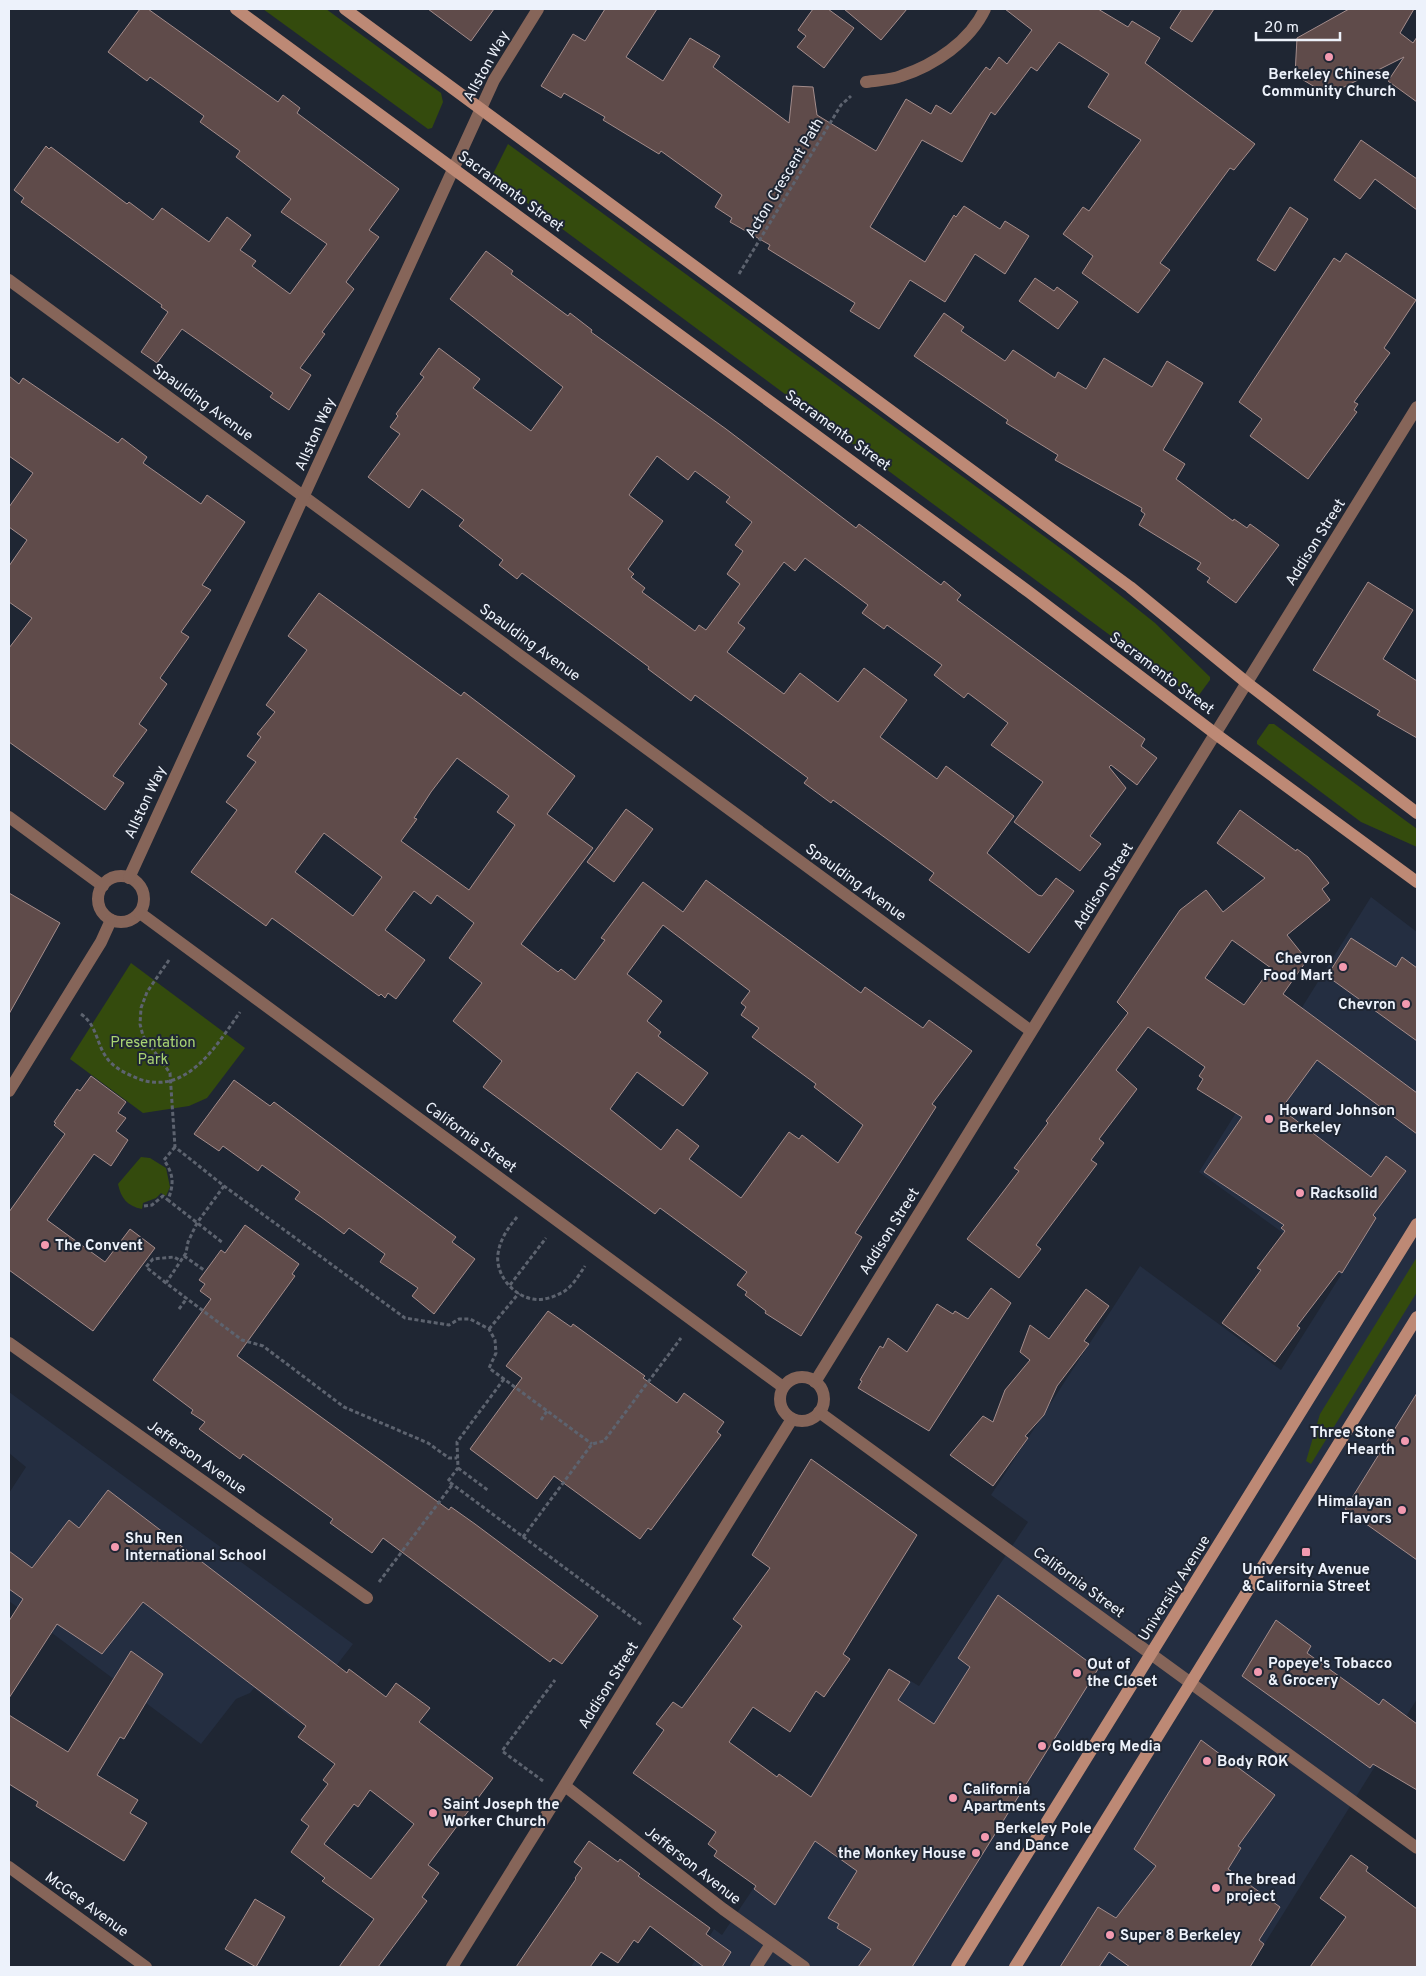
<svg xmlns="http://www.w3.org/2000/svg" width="1426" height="1976" font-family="Overpass,sans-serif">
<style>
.built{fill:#242e41}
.green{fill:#344b0d}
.building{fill:#5f4b4a;stroke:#a38c8b;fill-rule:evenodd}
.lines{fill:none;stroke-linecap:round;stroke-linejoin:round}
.path{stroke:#5d636f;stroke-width:3;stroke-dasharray:4 2.5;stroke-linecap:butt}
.lane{stroke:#866559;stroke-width:12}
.street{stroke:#866559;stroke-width:12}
.secondary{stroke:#bd8975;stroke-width:12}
.poi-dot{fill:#f29ab0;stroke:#1f2633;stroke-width:2}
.labels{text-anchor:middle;stroke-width:4;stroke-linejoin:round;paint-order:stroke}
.street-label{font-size:15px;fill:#edf2fb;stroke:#1f2633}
.poi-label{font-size:15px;font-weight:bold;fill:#edf2fb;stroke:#1f2633;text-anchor:start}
.park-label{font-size:15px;fill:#a9d473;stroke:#1f2633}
</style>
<rect width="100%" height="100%" fill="#1f2633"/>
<!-- built -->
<g class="built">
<polygon points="1371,897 1417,932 1417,1699 1250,1967 691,1967 714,1929 722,1935 751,1892 889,1668 919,1686 1028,1522 991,1495 1140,1266 1281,1370 1341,1275 1199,1172"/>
<polygon points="9,1392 353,1644 294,1720 254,1688 250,1693 236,1699 201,1744 9,1601 9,1493 26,1467 9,1453"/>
</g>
<!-- green -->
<g class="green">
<polygon points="263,9 326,9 441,93 443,102 432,128 428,129"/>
<polygon points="508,144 1071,556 1155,623 1210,677 1210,680 1196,699 495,179 493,174"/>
<polygon points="1269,724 1274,724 1417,829 1417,847 1361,822 1257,744 1257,741"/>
<polygon points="131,963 245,1048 207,1098 189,1106 143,1113 70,1059"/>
<path d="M141,1157L150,1158L166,1168L170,1187L166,1196L161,1193L156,1198L143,1203L142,1209C127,1206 121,1198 118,1184Z"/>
<polygon points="1417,1257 1417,1292 1311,1464 1306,1461 1320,1414"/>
</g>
<!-- building -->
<g class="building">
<polygon points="140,9 148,9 278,102 283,95 300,108 297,113 399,189 369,230 379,237 346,282 354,289 322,332 325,334 300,368 311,375 289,410 270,397 273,393 182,329 157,363 141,352 168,312 161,307 162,305 21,202 24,198 14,190 46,146 49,149 51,147 127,204 129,202 153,220 162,208 209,242 227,217 251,235 240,250 256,261 252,266 290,294 327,244 281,212 291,199 236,157 240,151 200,122 204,116 150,77 147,81 108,52"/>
<polygon points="428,9 494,9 471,41"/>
<polygon points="605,9 657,9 626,57 663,81 690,38 720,56 713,67 789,123 793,86 813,87 817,115 876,151 906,99 931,114 936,105 951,114 986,67 990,70 999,57 1007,64 1032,30 1005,9 1098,9 1128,27 1132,21 1160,38 1145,63 1255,144 1234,170 1230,168 1160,263 1170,270 1138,313 1082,273 1093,256 1063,234 1083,207 1089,211 1141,140 1088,107 1109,74 1059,42 1037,71 1031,67 995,115 991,112 962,162 922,140 870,227 925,262 954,215 956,217 964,206 1000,229 1005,221 1029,236 1005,274 975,254 945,302 910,280 879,329 850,311 855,303 768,249 770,245 730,222 732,218 715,207 722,195 661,151 659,154 603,120 605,117 564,93 561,98 541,86 573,34 585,41"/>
<polygon points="813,9 828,9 854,28 824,68 797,47 806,36 798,30"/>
<polygon points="844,9 907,9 881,40"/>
<polygon points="1182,9 1214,9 1192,42 1170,28"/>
<polygon points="1349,9 1414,9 1400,33 1413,43 1417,37 1417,102 1388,81 1404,57 1328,95 1295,75 1297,38"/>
<polygon points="1361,140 1417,179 1417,210 1375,179 1360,199 1334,180"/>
<polygon points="1290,207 1308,219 1275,271 1257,260"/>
<path d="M486,251L513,271L511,274L568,316L570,313L592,330L591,332L726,429L856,528L859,524L941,585L944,581L961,595L957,600L1145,739L1141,746L1157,758L1137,785L1111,765L1109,767L1126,788L1090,836L1101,844L1080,871L1014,822L1043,782L991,745L1008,723L968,693L964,698L934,675L942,665L887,625L884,629L862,613L868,605L805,558L795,571L784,562L738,623L745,628L727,652L784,694L800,673L838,702L864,668L907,700L880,737L937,779L946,766L1014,816L987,853L1038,895L1042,896L1056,878L1074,891L1029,953L929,880L934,873L833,800L831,803L804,783L808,778L695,695L691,701L648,669L649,667L522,573L517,579L499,565L503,560L459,526L464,520L422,489L409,508L368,477L400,434L390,427L398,416L396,414L424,377L420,374L439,348L480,379L473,388L531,431L563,387L450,299ZM657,456L688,480L695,471L730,497L726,502L752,522L735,545L743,551L727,574L740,584L706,630L699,625L695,631L642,592L645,588L631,577L634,574L628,569L663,521L629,495Z"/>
<polygon points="1346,253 1416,300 1384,348 1390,353 1354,402 1358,404 1354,410 1357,412 1308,479 1250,436 1262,419 1239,402 1334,258 1340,262"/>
<polygon points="1035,278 1054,291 1057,287 1078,302 1058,329 1019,301"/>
<polygon points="944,313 964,327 961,331 1005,361 1013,350 1055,378 1058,372 1086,389 1104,358 1152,387 1167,361 1203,383 1163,450 1185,464 1176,479 1233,521 1234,519 1247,528 1250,524 1279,545 1236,603 1207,582 1210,578 1197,569 1201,563 1139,525 1145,514 1141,511 1142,508 1055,460 1058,455 1006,423 1008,420 914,356"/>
<polygon points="9,376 19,384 23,378 118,443 122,438 147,457 143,463 201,504 207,495 245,522 202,585 211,590 181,632 189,637 160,678 167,684 139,724 147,730 113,776 124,783 105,810 9,742 9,648 32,618 9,602 9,566 27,540 9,527 9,507 33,473 9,456"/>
<polygon points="1368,582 1413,610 1383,659 1417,681 1417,738 1377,715 1380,711 1313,670"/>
<path d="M319,593L461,696L464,692L575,776L547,814L593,848L521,944L558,972L561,969L575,980L605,940L601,938L643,882L683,912L706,880L861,993L865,987L923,1028L929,1020L972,1051L932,1104L936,1107L855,1233L862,1237L801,1336L765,1313L766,1311L745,1295L747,1292L737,1285L747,1272L660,1208L655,1214L483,1087L502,1061L453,1021L482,983L449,958L474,923L437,895L431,904L414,891L385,930L425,960L396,999L388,993L385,998L381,994L379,996L272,918L266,926L191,872L237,810L226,802L256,762L247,756L261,737L257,734L275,712L266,705L307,650L288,636ZM457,758L509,796L497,812L515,825L469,890L401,841L417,819L414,818L431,792ZM324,833L382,877L353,916L295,872ZM663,925L750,991L741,1003L746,1007L741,1015L759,1028L752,1037L816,1084L814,1087L863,1125L838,1163L802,1135L799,1139L789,1132L741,1198L689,1159L699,1146L677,1129L661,1150L610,1109L637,1072L683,1106L708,1073L658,1036L661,1032L647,1021L662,1001L627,974Z"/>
<polygon points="626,809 653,829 614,882 587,862"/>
<path d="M1240,810L1296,851L1297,849L1308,857L1329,883L1322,889L1330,900L1287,935L1307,960L1283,994L1417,1093V1134L1317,1060L1281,1109L1371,1177L1386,1156L1406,1171L1373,1215L1376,1218L1342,1273L1339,1271L1297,1326L1300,1328L1275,1362L1222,1323L1261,1270L1257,1268L1285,1231L1281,1228L1284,1225L1204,1172L1242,1117L1197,1089L1203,1079L1199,1076L1205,1067L1148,1027L1116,1070L1137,1089L1099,1139L1104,1143L1091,1160L1097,1164L1036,1245L1041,1249L1019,1278L967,1239L1019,1171L1014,1168L1048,1123L1046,1121L1128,1013L1117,1002L1180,910L1206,890L1223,912L1265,878L1217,843ZM1232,940L1271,968L1244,1005L1205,978Z"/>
<polygon points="9,893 60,923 9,1014"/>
<polygon points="1351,938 1396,967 1402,957 1417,968 1417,1041 1327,976"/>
<polygon points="91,1076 126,1102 118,1113 126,1118 116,1131 128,1140 111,1166 94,1154 47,1220 105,1262 130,1229 155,1248 93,1331 9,1270 9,1212 65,1134 54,1125 56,1123 54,1122 77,1089 80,1091"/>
<polygon points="234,1080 270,1106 274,1102 456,1237 452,1242 475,1259 434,1314 412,1296 418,1288 380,1262 385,1254 349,1228 344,1234 321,1217 295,1199 300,1192 262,1165 258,1171 223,1146 219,1151 194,1134"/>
<polygon points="245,1225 299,1264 292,1274 295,1276 237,1356 449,1510 451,1507 475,1524 598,1616 562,1664 553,1658 550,1662 383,1538 372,1553 330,1523 333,1519 243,1454 240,1459 199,1429 205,1422 191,1413 193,1410 153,1380 211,1299 200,1291 205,1284 199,1280 221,1250 225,1253"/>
<polygon points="991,1288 1011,1303 929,1431 858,1388 862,1381 860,1380 880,1346 883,1348 888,1338 907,1352 937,1304 953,1314 955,1311 968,1319"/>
<polygon points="1086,1289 1109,1306 1084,1341 1089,1344 1057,1386 1044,1415 1025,1436 1028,1438 993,1486 950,1455 983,1416 993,1422 1005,1390 1030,1360 1020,1352 1030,1325 1049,1339"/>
<polygon points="548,1311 571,1327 573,1324 645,1376 643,1378 677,1403 684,1393 724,1422 717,1432 721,1435 651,1530 648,1528 640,1539 554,1476 537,1499 470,1449 522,1378 506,1366"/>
<polygon points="1417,1393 1417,1560 1345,1509"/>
<polygon points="811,1459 917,1535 843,1654 850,1659 824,1697 816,1691 790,1732 753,1707 729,1742 777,1777 779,1774 811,1797 889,1669 910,1682 898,1700 934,1724 970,1667 958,1658 998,1595 1098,1669 912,1967 858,1967 871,1949 837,1928 839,1924 828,1918 857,1871 815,1841 775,1905 754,1889 756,1886 714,1856 717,1851 708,1844 716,1832 633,1773 664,1730 656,1724 673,1702 682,1708 742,1626 733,1619 770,1568 752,1555"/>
<path d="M108,1490L347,1673L349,1669L386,1697L396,1683L430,1708L419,1722L493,1778L428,1865L439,1873L422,1897L427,1901L378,1967H339L374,1919L322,1881L325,1878L291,1852L309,1826L301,1820L328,1784L323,1780L335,1764L298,1737L306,1726L143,1602L102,1654L57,1624L9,1698V1621L23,1599L9,1589V1551L32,1568L69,1520L79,1528ZM370,1790L414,1824L371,1879L324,1844L354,1804L358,1807Z"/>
<polygon points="1276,1620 1311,1646 1307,1653 1379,1705 1383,1699 1417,1724 1417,1790 1373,1764 1370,1768 1242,1676"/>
<polygon points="131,1651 163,1674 124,1739 120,1737 97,1775 138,1800 130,1813 147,1823 124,1861 36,1806 38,1802 9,1784 9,1715 68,1752"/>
<polygon points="1201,1740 1275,1795 1238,1846 1241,1848 1228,1869 1280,1907 1259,1940 1264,1944 1250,1967 1130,1967 1109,1952 1099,1967 1060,1967 1098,1907 1116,1918 1156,1866 1134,1849"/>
<polygon points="589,1841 618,1862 620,1859 640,1874 638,1876 710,1928 706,1934 731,1952 722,1967 704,1967 650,1926 638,1943 634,1940 618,1963 601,1952 590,1967 516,1967 576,1879 575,1878 582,1868 574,1862"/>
<polygon points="1351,1855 1368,1867 1366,1871 1417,1909 1417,1967 1310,1967 1346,1917 1320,1898"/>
<polygon points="255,1899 285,1917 256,1967 225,1949"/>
</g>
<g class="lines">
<!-- path -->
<g class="path">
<polyline points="739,274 841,105 851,96"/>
<polyline points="169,960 147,992 141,1008 140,1024 143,1036 170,1073 175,1147 224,1186 405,1318 449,1325 459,1319 470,1319 489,1329 495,1340 496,1353 489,1368 592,1444"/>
<path d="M81,1014C99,1027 95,1045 110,1062C118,1070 129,1075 139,1079C187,1096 217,1045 240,1012"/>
<path d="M175,1147L164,1160C174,1175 174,1184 168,1200L223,1243"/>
<polyline points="224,1186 197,1223 188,1242 186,1253 166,1283 242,1340 263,1346 344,1407 428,1443 449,1458 457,1458"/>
<polyline points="144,1206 152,1205 163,1196 168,1200"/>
<path d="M517,1217C508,1228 500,1239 498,1254C495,1274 513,1296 533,1299C543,1301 554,1297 563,1292C572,1287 579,1275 585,1266"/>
<polyline points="184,1256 204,1270"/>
<polyline points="166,1283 146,1267 153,1259 174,1257 181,1261"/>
<polyline points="510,1285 546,1238"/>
<polyline points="179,1309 187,1298"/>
<polyline points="489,1329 519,1293"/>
<polyline points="504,1379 457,1442 458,1468 448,1481 642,1625"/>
<polyline points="541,1420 547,1411"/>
<polyline points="458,1468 489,1491"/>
<polyline points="523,1537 592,1444 604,1441 681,1338"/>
<polyline points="379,1582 452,1485"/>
<polyline points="543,1781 502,1751 555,1680"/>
</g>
<!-- lane -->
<polyline class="lane" points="756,1967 771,1944"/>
<!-- street -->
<g class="street">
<path d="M866,82C878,80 891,80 901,76C935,65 970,41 985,9"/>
<polyline points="9,280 1031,1031"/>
<polyline points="9,817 103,886"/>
<circle cx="121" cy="899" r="23"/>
<polyline points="129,878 494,80 538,9"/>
<polyline points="140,913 783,1387"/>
<polyline points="9,1091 101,942 111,920"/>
<polyline points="9,1343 367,1598"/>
<circle cx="802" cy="1399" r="22"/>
<polyline points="815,1382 1417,407"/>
<polyline points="819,1412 1417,1848"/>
<polyline points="565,1786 723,1909 804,1967"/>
<polyline points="9,1867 146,1967"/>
<polyline points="452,1967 792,1419"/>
</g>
<!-- secondary -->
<g class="secondary">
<polyline points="236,9 1029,592 1217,735 1417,882"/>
<polyline points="345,9 1130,587 1247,683 1417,813"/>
<polyline points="957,1967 1417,1224"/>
<polyline points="1015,1967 1417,1317"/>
</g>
</g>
<!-- markers -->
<g class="poi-dot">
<circle cx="1329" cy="57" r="5"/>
<circle cx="1343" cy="967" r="5"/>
<circle cx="1406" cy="1004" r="5"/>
<circle cx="1269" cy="1119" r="5"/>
<circle cx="1300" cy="1193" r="5"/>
<circle cx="45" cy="1245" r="5"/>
<circle cx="1405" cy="1441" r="5"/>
<circle cx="1402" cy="1510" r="5"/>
<circle cx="115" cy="1547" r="5"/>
<rect x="1301" y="1547" width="10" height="10" rx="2.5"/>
<circle cx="1258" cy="1672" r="5"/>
<circle cx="1077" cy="1673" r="5"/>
<circle cx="1042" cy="1746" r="5"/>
<circle cx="1207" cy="1761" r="5"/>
<circle cx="953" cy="1798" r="5"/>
<circle cx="433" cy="1813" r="5"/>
<circle cx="985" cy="1837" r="5"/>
<circle cx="976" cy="1853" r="5"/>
<circle cx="1216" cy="1888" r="5"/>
<circle cx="1110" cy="1935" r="5"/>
</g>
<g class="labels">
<!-- street labels -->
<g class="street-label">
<text transform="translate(486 66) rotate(-61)" y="5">Allston Way</text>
<text transform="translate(784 178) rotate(-59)" y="5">Acton Crescent Path</text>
<text transform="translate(511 191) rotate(36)" y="5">Sacramento Street</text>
<text transform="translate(203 402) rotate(36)" y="5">Spaulding Avenue</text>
<text transform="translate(838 430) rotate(36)" y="5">Sacramento Street</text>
<text transform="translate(315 434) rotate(-66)" y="5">Allston Way</text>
<text transform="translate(1315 542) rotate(-58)" y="5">Addison Street</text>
<text transform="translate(530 642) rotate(36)" y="5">Spaulding Avenue</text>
<text transform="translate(1162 673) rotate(37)" y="5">Sacramento Street</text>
<text transform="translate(145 802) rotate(-65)" y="5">Allston Way</text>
<text transform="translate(856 882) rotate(36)" y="5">Spaulding Avenue</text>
<text transform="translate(1103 886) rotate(-58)" y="5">Addison Street</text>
<text transform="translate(471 1137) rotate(36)" y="5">California Street</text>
<text transform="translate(889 1231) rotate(-58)" y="5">Addison Street</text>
<text transform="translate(197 1457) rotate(35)" y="5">Jefferson Avenue</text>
<text transform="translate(1079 1582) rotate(36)" y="5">California Street</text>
<text transform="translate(1174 1588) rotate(-58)" y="5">University Avenue</text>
<text transform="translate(608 1685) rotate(-58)" y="5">Addison Street</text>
<text transform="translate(693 1865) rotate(38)" y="5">Jefferson Avenue</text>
<text transform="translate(87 1904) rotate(36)" y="5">McGee Avenue</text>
</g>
<!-- poi labels -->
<g class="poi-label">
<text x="1329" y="79" text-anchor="middle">Berkeley Chinese<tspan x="1329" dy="17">Community Church</tspan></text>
<text x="1333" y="963" text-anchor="end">Chevron<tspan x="1333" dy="17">Food Mart</tspan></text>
<text x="1396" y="1009" text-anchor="end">Chevron</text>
<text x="1279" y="1115">Howard Johnson<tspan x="1279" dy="17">Berkeley</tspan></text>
<text x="1310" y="1198">Racksolid</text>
<text x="55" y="1250">The Convent</text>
<text x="1395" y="1437" text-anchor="end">Three Stone<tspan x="1395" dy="17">Hearth</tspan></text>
<text x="1392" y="1506" text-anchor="end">Himalayan<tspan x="1392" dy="17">Flavors</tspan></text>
<text x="125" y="1543">Shu Ren<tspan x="125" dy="17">International School</tspan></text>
<text x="1306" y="1574" text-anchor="middle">University Avenue<tspan x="1306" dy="17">&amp; California Street</tspan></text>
<text x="1268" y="1668">Popeye's Tobacco<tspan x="1268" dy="17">&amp; Grocery</tspan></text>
<text x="1087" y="1669">Out of<tspan x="1087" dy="17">the Closet</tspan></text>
<text x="1052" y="1751">Goldberg Media</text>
<text x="1217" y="1766">Body ROK</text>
<text x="963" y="1794">California<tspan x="963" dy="17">Apartments</tspan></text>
<text x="443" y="1809">Saint Joseph the<tspan x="443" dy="17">Worker Church</tspan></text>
<text x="995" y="1833">Berkeley Pole<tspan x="995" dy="17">and Dance</tspan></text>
<text x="966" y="1858" text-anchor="end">the Monkey House</text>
<text x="1226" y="1884">The bread<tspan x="1226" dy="17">project</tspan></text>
<text x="1120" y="1940">Super 8 Berkeley</text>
</g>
<!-- park labels -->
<g class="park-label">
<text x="153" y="1047">Presentation<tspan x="153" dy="17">Park</tspan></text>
</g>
</g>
<!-- border -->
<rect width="1426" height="1976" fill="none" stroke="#edf2fb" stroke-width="20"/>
<!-- scale -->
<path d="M1256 32v8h84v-8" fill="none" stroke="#edf2fb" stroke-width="2.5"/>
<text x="1264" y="32" font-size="15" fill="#edf2fb" stroke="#1f2633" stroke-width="4" paint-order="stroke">20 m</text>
</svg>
